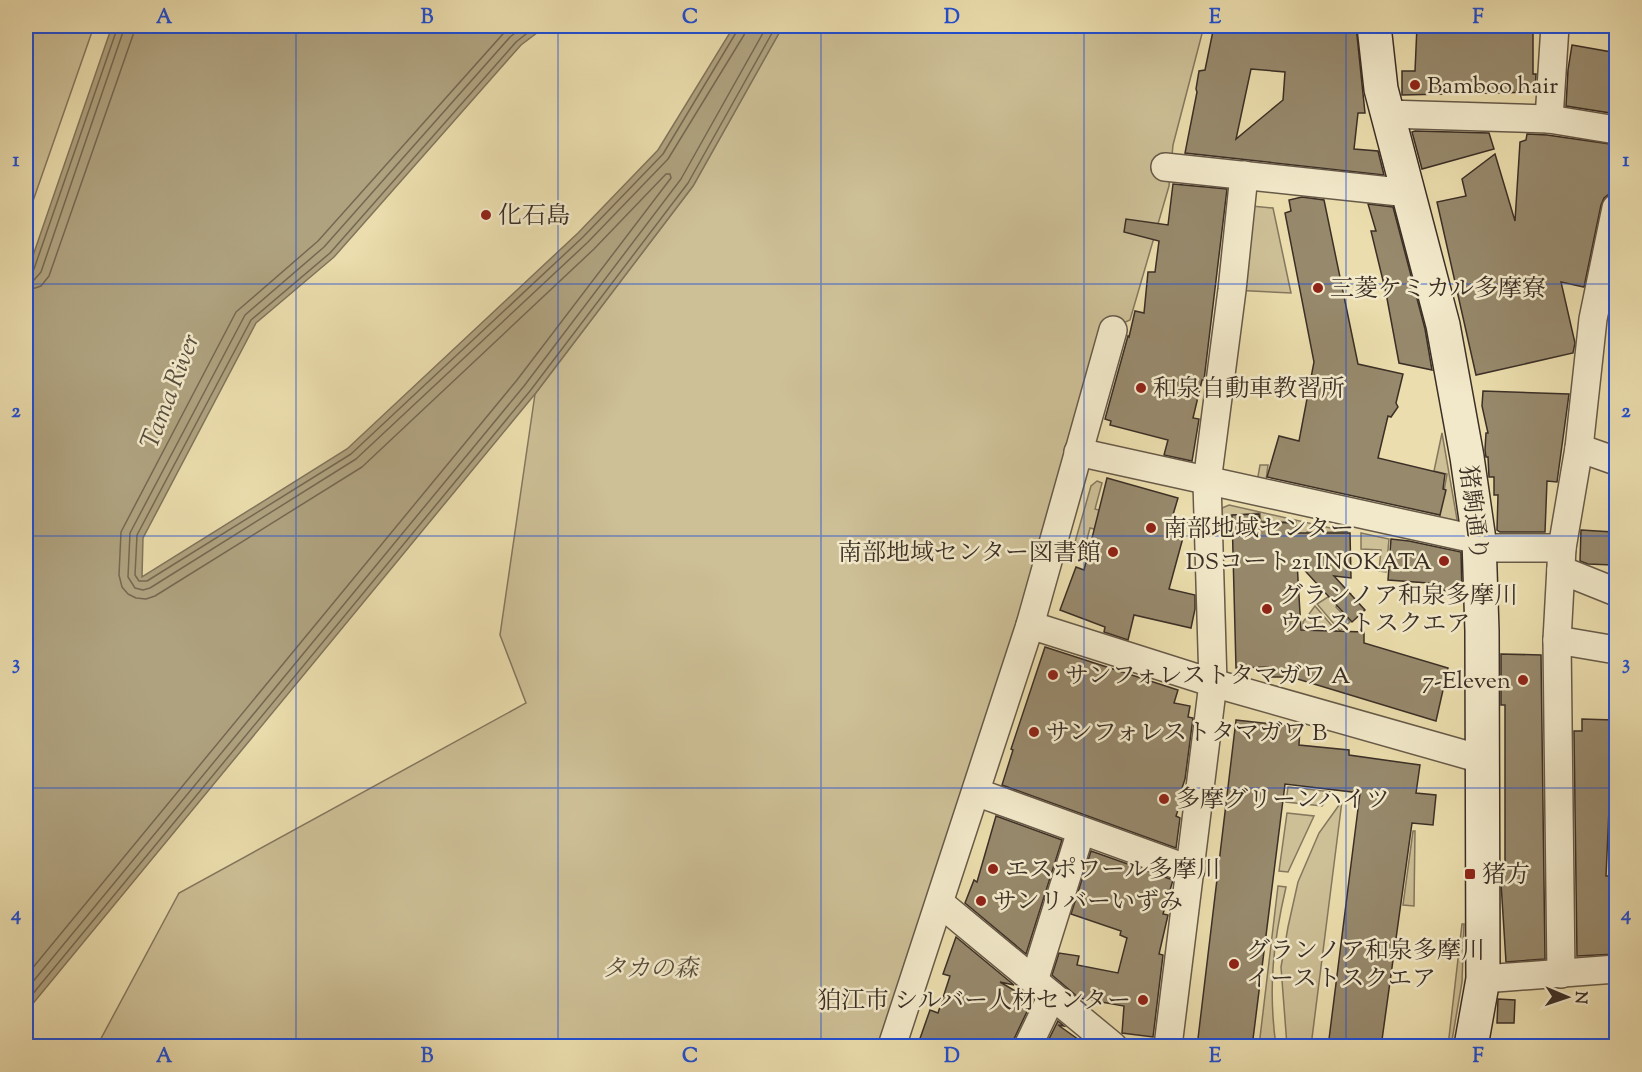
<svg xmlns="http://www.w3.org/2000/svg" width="1642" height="1072" font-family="'Sorts Mill Goudy','Noto Serif JP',serif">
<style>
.green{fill:#cdbf96;stroke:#84775e;stroke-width:1.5}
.water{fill:#afa27f;stroke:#81745b;stroke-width:1.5}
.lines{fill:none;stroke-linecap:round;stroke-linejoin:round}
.shore{stroke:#756852;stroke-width:1.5}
.building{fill:#97896c;stroke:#3b2f26;stroke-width:1.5;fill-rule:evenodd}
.street-casing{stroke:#675a48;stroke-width:30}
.secondary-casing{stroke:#3b2f26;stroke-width:36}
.street{stroke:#f2e9ca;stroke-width:27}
.secondary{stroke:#f2e9ca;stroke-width:33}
.grid{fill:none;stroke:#1d4ed8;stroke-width:1.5;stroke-opacity:0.55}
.poi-dot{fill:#8f2418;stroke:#f2e9ca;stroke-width:2}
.labels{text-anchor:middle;stroke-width:5;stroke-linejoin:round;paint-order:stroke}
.poi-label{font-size:24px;fill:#3b2f26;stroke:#f2e9ca;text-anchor:start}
.street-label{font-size:24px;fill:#3b2f26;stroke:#f2e9ca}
.park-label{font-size:24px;font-style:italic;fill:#584c3c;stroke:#f2e9ca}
.water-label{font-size:26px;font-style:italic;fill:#584c3c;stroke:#f2e9ca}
.neatline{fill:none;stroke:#1d4ed8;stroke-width:2}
.grid-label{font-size:20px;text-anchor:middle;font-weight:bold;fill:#1d4ed8}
</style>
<rect width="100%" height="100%" fill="#ebddad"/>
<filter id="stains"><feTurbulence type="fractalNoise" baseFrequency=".00333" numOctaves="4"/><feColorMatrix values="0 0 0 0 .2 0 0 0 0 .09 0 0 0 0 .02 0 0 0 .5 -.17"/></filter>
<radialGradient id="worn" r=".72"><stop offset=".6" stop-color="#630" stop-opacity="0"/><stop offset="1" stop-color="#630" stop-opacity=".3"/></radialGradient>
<!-- green -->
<g class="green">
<polygon points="26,26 94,26 26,221"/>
<polygon points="783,26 1204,26 1173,145 1169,186 1130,320 1108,330 885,1046 97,1046 179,893 526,703 500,635 535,394 693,186"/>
<polygon points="1241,205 1273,208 1291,293 1232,290"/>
<polygon points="1442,433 1458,525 1257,482 1260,465 1268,465 1266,480 1439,519 1447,474 1434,471"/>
<polygon points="1097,481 1102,483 1095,509 1115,515 1110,533 1090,528 1083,554 1079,553 1081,544 1075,542 1091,486"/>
<polygon points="1229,505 1348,532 1307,532 1306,561 1298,561 1296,522 1261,521 1260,513 1222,516 1222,508"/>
<polygon points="1361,533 1389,539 1386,572 1379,571 1381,550 1361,549"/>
<polygon points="1350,594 1336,607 1350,622 1340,631 1317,604 1331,595"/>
<polygon points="1315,606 1338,633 1322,629 1303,629 1303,622"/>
<polygon points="1288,787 1333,792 1322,806 1286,802"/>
<polygon points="1342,801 1311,1046 1287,1046 1281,967 1288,927 1298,882 1319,833"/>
<polygon points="1287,813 1314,816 1288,872 1279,871"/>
<polygon points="1413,831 1415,831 1414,906 1403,905"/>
<path d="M1278,886L1286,887C1273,943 1268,989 1276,1046H1259Z"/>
<polygon points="1462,924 1464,924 1462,982 1451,1046 1448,1046"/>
</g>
<!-- water -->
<polygon class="water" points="112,26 546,26 521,45 334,257 256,323 143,538 142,577 347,449 578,233 658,150 734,26 783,26 693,186 535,394 26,1012 26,276"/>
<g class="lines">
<!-- shore -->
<g class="shore">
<polyline points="524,26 510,37 324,247 245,315 130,533 128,577 135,588 143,590 150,588 356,459 588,242 668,159 744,35 746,26"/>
<polyline points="536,26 516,42 330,253 251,320 137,535 135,575 139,581 147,581 351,454 583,237 663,154 737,31 738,26"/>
<polyline points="26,274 31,273 34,269 118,26"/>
<polyline points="26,282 34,280 41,272 125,26"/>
<polyline points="26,291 41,286 49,276 133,35 134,26"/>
<polyline points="26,976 517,380 671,178 670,174 666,174 594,249 362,467 155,596 146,599 136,598 128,594 122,587 119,575 121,532 236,312 318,241 510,26"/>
<polyline points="26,990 524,386 681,179 767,26"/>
<polyline points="26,1002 530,391 688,183 776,26"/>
</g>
</g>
<!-- building -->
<g class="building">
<path d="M1214,26H1356L1365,113H1358L1354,149L1378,151L1384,175L1185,153L1197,92L1196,89L1199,71L1205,70ZM1251,69L1285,72L1283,100L1236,139Z"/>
<polygon points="1417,26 1533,28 1533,74 1536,74 1535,92 1402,95 1402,71 1415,71"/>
<polygon points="1572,45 1617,53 1617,114 1566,106 1568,70"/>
<polygon points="1415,131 1489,133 1494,149 1422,169 1412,132"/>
<polygon points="1527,134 1547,135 1617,145 1617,155 1609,194 1604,198 1601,205 1584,287 1561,282 1575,343 1573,353 1476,375 1437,202 1466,196 1462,179 1495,154 1515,221 1520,142 1526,140"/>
<polygon points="1173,184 1227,189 1204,380 1202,380 1193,418 1199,419 1192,461 1164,455 1168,440 1110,425 1111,421 1105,419 1128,336 1129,337 1135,311 1144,313 1148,272 1155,272 1159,241 1124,232 1126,219 1168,225"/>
<polygon points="1302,197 1324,200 1358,364 1403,374 1396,403 1398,407 1391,417 1388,416 1378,458 1445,474 1443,489 1446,490 1440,515 1267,477 1279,436 1299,441 1314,362 1285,213 1291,211 1289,200"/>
<polygon points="1368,204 1393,207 1425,329 1432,370 1399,363 1386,293 1371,231 1376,231"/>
<polygon points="1483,391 1569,394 1557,482 1547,481 1545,532 1500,532 1497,530 1498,495 1494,495 1494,477 1489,477 1488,457 1486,457 1485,450 1486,433 1488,433 1482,406"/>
<polygon points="1107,478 1178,498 1172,518 1187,523 1169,589 1195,595 1195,609 1191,628 1134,615 1128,640 1104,632 1105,627 1060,610 1076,567 1084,570"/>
<polygon points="1259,514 1260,522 1295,523 1296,533 1350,533 1351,578 1334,576 1365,610 1352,622 1297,562 1301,630 1364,632 1364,643 1448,668 1436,721 1291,677 1269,677 1268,667 1236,668 1232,515"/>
<polygon points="1581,530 1613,532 1612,565 1588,564 1580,561"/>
<polygon points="1391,539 1409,541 1461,552 1462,593 1428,588 1428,583 1388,580"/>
<polygon points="1045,647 1178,690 1174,703 1190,706 1188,717 1193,718 1185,779 1180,794 1183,795 1176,816 1180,818 1176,848 1002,785 1013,750 1011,749"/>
<polygon points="1501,654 1541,655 1545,959 1506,962 1501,883 1501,862 1505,862 1505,705 1501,705"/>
<polygon points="1582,719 1613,720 1606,876 1617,876 1617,954 1577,956 1574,731 1582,731"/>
<polygon points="1236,720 1300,727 1299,745 1349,750 1349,755 1420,765 1416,793 1436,795 1433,825 1412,823 1381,1047 1328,1047 1360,793 1285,784 1252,1047 1197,1047"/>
<polygon points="996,816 1062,840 1026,954 965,903 974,880 977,882"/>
<polygon points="1091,851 1173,880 1163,914 1168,915 1159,954 1163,955 1153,1037 1122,1033 1124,1006 1079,998 1052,975 1059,953 1079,956 1077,965 1118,973 1127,938 1120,935 1121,931 1071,914"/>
<polygon points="956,937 1014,985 1000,982 1032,1001 1014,1039 1012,1047 917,1047 930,1010 938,1013 950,976 943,974"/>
<polygon points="1498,999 1515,1000 1514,1023 1497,1023"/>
<polygon points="1058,1021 1064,1026 1058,1025 1089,1047 1045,1047"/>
</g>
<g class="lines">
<defs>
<g id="street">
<polyline points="1387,114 1549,119 1616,130"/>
<polyline points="1549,119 1555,26"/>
<polyline points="1165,167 1409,193"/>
<polyline points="1579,448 1616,461"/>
<polyline points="1078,452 1479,540"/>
<polyline points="1480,548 1562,548"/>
<polyline points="1561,570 1616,592"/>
<polyline points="1030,625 1213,683 1481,759"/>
<polyline points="1557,640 1616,650"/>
<polyline points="976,792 1191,870"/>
<polyline points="940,903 1113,1046"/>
<polyline points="1561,974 1557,640 1562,548 1579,448 1593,319 1616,208"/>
<polyline points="1483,979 1616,969"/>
<polyline points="1034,981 1081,831"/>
<polyline points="892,1046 1030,625 1113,330"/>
<polyline points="1028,1046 1052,996"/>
<polyline points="1168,1046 1213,683 1207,482 1232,290 1244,175"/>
</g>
<polyline id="secondary" points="1374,26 1381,89 1443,325 1467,457 1479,540 1482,631 1483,979 1471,1046"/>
</defs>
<!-- street casing -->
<use href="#street" class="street-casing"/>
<!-- secondary casing -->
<use href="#secondary" class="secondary-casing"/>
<!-- street -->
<use href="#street" class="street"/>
<!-- secondary -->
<use href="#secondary" class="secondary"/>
</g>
<!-- grid -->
<path class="grid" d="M296,26V1046M558,26V1046M821,26V1046M1084,26V1046M1346,26V1046M26,284H1616M26,536H1616M26,788H1616"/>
<!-- markers -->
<g class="poi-dot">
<circle cx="1415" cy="85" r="6"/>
<circle cx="486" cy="215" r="6"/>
<circle cx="1318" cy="288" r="6"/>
<circle cx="1141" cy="388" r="6"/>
<circle cx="1151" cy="528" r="6"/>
<circle cx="1113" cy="552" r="6"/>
<circle cx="1444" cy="561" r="6"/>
<circle cx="1267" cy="609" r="6"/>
<circle cx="1053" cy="675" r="6"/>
<circle cx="1523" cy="680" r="6"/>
<circle cx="1034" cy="732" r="6"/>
<circle cx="1164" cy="799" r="6"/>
<circle cx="993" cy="869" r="6"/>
<rect x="1464" y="868" width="12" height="12" rx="3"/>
<circle cx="981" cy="901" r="6"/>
<circle cx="1234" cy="964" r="6"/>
<circle cx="1143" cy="1000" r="6"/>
</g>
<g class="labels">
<!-- poi labels -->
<g class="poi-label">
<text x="1427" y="93">Bamboo hair</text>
<text x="498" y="223">化石島</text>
<text x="1330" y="296">三菱ケミカル多摩寮</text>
<text x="1153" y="396">和泉自動車教習所</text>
<text x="1163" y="536">南部地域センター</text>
<text x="1101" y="560" text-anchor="end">南部地域センター図書館</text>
<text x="1432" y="569" text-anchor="end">DSコート21 INOKATA</text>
<text x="1279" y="603">グランノア和泉多摩川<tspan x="1279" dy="28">ウエストスクエア</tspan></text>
<text x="1065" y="683">サンフォレストタマガワ A</text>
<text x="1511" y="688" text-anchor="end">7-Eleven</text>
<text x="1046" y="740">サンフォレストタマガワ B</text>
<text x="1176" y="807">多摩グリーンハイツ</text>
<text x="1005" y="877">エスポワール多摩川</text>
<text x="1482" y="882">猪方</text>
<text x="993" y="909">サンリバーいずみ</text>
<text x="1246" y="958">グランノア和泉多摩川<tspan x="1246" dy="28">イーストスクエア</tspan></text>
<text x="1131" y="1008" text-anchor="end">狛江市 シルバー人材センター</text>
</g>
<!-- street labels -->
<g class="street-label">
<text transform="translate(1474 513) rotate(83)" y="8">猪駒通り</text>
</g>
<!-- park labels -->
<g class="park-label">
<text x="650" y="976">タカの森</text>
</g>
<!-- water labels -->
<g class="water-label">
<text transform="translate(169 391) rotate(-69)" y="9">Tama River</text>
</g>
</g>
<!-- margin -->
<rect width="1642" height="1072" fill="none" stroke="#ebddad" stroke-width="66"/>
<!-- north arrow -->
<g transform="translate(1567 997) rotate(92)" stroke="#f2e9ca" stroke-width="4.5" paint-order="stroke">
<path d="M0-4.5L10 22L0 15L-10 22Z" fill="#3b2f26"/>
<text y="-9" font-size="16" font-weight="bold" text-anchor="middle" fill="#3b2f26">N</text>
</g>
<rect x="33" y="33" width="1576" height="1006" class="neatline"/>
<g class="grid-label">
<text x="164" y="23">A</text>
<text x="427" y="23">B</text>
<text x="690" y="23">C</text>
<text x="952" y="23">D</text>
<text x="1215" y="23">E</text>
<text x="1478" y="23">F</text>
<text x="16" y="166">1</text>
<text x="1626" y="166">1</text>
<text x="16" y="417">2</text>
<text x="1626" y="417">2</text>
<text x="16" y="669">3</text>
<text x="1626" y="669">3</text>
<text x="16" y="920">4</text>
<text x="1626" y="920">4</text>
<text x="164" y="1062">A</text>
<text x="427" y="1062">B</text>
<text x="690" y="1062">C</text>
<text x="952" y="1062">D</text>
<text x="1215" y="1062">E</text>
<text x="1478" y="1062">F</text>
</g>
<rect width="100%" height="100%" filter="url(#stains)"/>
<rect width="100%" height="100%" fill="url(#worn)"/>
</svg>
